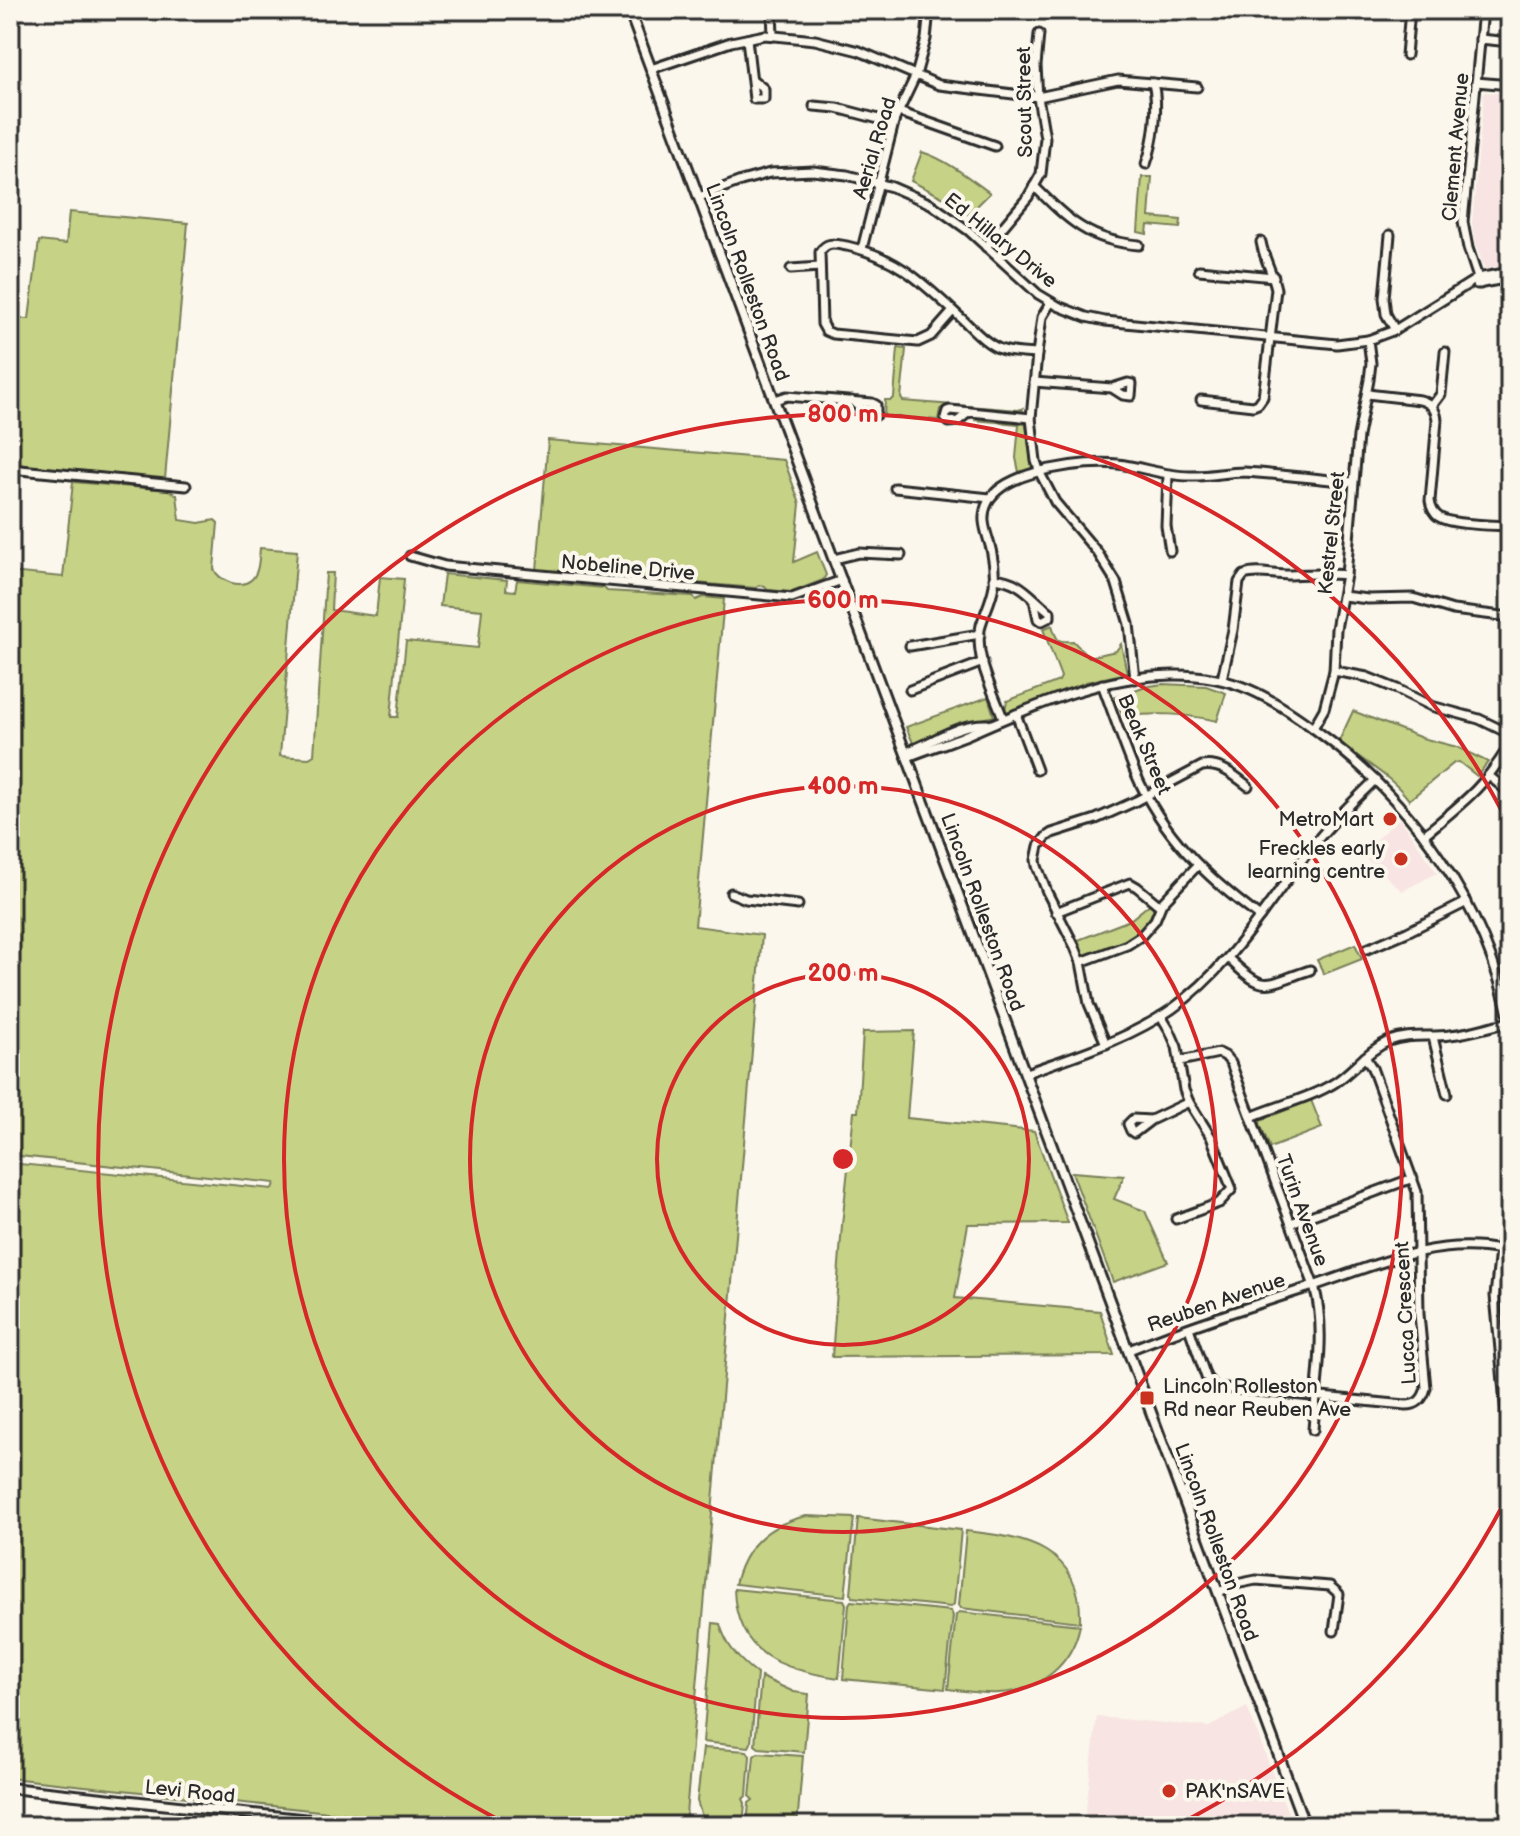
<svg xmlns="http://www.w3.org/2000/svg" width="1520" height="1836" font-family="'Balsamiq Sans',sans-serif">
<style>
.built{fill:#f8e4e2}
.green{fill:#c6d286;stroke:#787e58;stroke-width:2}
.lines{fill:none;stroke-linecap:round;stroke-linejoin:round}
.minor-casing{stroke:#2b2b2b;stroke-width:13}
.major-casing{stroke:#2b2b2b;stroke-width:14}
.minor{stroke:#fbf7ec;stroke-width:7}
.major{stroke:#fbf7ec;stroke-width:8}
.ring{fill:none;stroke:#d62828;stroke-width:4}
.poi-dot{fill:#c8321e;stroke:#fbf7ec;stroke-width:3}
.labels{text-anchor:middle;stroke-width:8;stroke-linejoin:round;paint-order:stroke}
.street-label{font-size:20px;fill:#2b2b2b;stroke:#fbf7ec}
.poi-label{font-size:20px;fill:#2b2b2b;stroke:#fbf7ec;text-anchor:end}
.centre{fill:#d62828;stroke:#fbf7ec;stroke-width:4}
.ring-label{font-size:24px;text-anchor:middle;font-weight:bold;fill:#d62828;stroke:#fbf7ec;stroke-width:8;stroke-linejoin:round;paint-order:stroke}
</style>
<rect width="100%" height="100%" fill="#fbf7ec"/>
<filter id="ink" filterUnits="userSpaceOnUse"><feTurbulence type="fractalNoise" baseFrequency=".0125" numOctaves="2"/><feDisplacementMap in="SourceGraphic" scale="16" xChannelSelector="R" yChannelSelector="G"/><feConvolveMatrix kernelMatrix="1 2 1 2 8 2 1 2 1" color-interpolation-filters="sRGB"/></filter>
<g filter="url(#ink)">
<!-- built -->
<g class="built">
<polygon points="1484,92 1510,94 1510,264 1485,269 1475,243 1472,223"/>
<polygon points="1400,818 1437,873 1402,891 1360,853"/>
<polygon points="1247,1707 1293,1826 1084,1826 1097,1717 1209,1727"/>
</g>
<!-- green -->
<g class="green">
<path d="M922,152C947,160 968,177 990,193L968,215L952,202L911,181Z"/>
<polygon points="1142,177 1152,177 1149,217 1181,220 1180,228 1148,225 1147,234 1138,232"/>
<polygon points="69,212 188,223 165,479 10,464 10,318 29,319 39,241 66,244"/>
<polygon points="898,348 906,349 901,398 903,401 1019,410 1023,408 1022,413 945,406 940,409 938,420 884,416 885,400 891,400 894,397"/>
<polygon points="975,417 1024,422 1026,425 1032,468 1019,472 1016,458 1019,424 975,420"/>
<polygon points="548,440 784,460 800,504 794,562 817,552 826,575 823,580 792,592 768,590 765,586 760,585 756,588 537,570"/>
<path d="M73,482L168,490L177,495L180,520L199,523L215,520L218,523L214,569C219,581 241,590 252,579C259,573 259,557 260,548L297,551L280,756L309,758L314,755L326,573H333L331,610L376,616L380,577L404,579L391,717H398L406,641L478,648L482,610L440,606L444,574L507,580L506,590L515,591L517,580L604,588L607,591L693,596L696,600L703,597L724,599L695,926L762,935L685,1826H459L10,1778V1163L273,1189L275,1183L10,1155V572L63,577Z"/>
<path d="M1052,625C1057,641 1056,642 1073,641L1089,657L1116,651L1121,644L1127,673L1086,682L1003,718L1007,701L1059,681L1061,677L1043,629Z"/>
<path d="M1163,684L1206,686L1226,693L1217,721C1183,713 1157,713 1123,716L1115,697L1143,687Z"/>
<polygon points="988,697 994,716 951,727 914,745 906,727"/>
<path d="M1353,711L1422,738L1457,747L1488,762L1477,776L1459,762L1454,763L1409,800C1391,775 1361,761 1339,741Z"/>
<path d="M1151,903L1154,908C1146,938 1107,953 1079,957L1073,942L1130,920Z"/>
<polygon points="1355,944 1362,959 1324,974 1317,960"/>
<polygon points="914,1031 907,1118 1034,1131 1068,1223 968,1224 955,1298 1100,1311 1114,1355 832,1357 842,1225 854,1112 858,1112 863,1032"/>
<polygon points="1311,1100 1322,1128 1270,1148 1260,1124 1261,1120"/>
<polygon points="1072,1172 1124,1176 1114,1199 1145,1211 1168,1262 1113,1282"/>
<path d="M806,1516L854,1518L845,1596L735,1584C744,1546 769,1524 806,1516Z"/>
<polygon points="858,1518 961,1530 954,1604 951,1607 852,1597 851,1593"/>
<path d="M966,1531C1024,1537 1083,1548 1080,1622L961,1608L959,1605Z"/>
<path d="M734,1589L844,1600L846,1604L839,1678C782,1670 736,1655 734,1589Z"/>
<polygon points="851,1601 951,1611 953,1616 945,1689 843,1679 849,1604"/>
<path d="M959,1612L1080,1625C1072,1665 1040,1691 999,1693C983,1694 965,1691 948,1689L956,1615Z"/>
<path d="M713,1623L720,1624C726,1646 739,1660 757,1674L751,1743L749,1747L703,1742Z"/>
<polygon points="761,1677 794,1692 809,1694 804,1752 759,1748 755,1745"/>
<polygon points="703,1748 747,1751 750,1756 747,1795 743,1799 745,1803 743,1826 707,1826 704,1823 697,1801"/>
<polygon points="758,1753 803,1756 797,1826 747,1826 749,1803 753,1800 750,1797 754,1756"/>
</g>
<g class="lines">
<defs>
<g id="minor">
<polyline points="772,10 773,36"/>
<polyline points="747,39 754,99 764,99 764,89 753,80"/>
<polyline points="1480,39 1510,42"/>
<polyline points="1406,55 1410,10"/>
<polyline points="651,69 731,42 765,35 815,40 859,51 939,85 1038,97 1118,80 1197,87"/>
<polyline points="1476,82 1510,85"/>
<polyline points="814,106 837,108 894,123"/>
<polyline points="899,112 995,146"/>
<path d="M1146,164C1154,142 1159,106 1153,83"/>
<path d="M1034,186C1068,220 1089,241 1139,245"/>
<polyline points="699,197 741,181 770,173 813,171 847,175 892,187 931,204 969,231 1038,294 1058,306 1086,317 1105,321 1337,344 1368,340 1395,330 1478,278 1510,272"/>
<polyline points="1390,235 1384,298 1386,314 1395,330"/>
<polyline points="986,247 1028,197 1041,174 1045,138 1038,97 1036,66 1039,34"/>
<polyline points="862,249 895,119 916,75 926,39 929,10"/>
<polyline points="791,269 820,267"/>
<polyline points="1199,270 1274,277"/>
<polyline points="1477,284 1510,278"/>
<polyline points="1480,284 1468,248 1463,222 1483,10"/>
<polyline points="1051,302 1042,317 1037,354 1031,418 1036,461 1040,473 1055,502 1098,553 1116,582 1129,624 1135,679"/>
<path d="M953,311L931,336L918,342L833,334L826,331L822,324L820,252C827,241 835,244 847,246C898,257 924,284 961,318C973,329 985,343 1000,349C1010,353 1025,353 1037,354"/>
<polyline points="1034,382 1112,388 1128,383 1132,384 1131,396 1123,395 1112,388"/>
<path d="M1367,394L1420,400C1431,403 1436,409 1437,420L1430,501C1431,508 1433,513 1439,517C1450,525 1494,525 1510,526"/>
<polyline points="775,400 787,396 872,403 876,405 876,415 873,416 864,412 852,401"/>
<path d="M1201,400L1253,406L1258,404L1263,397L1276,289C1273,273 1264,259 1261,242"/>
<polyline points="1432,406 1441,394 1445,352"/>
<polyline points="969,412 958,421 949,422 945,418 947,411 950,410 1031,418"/>
<polyline points="10,469 186,486"/>
<polyline points="1168,475 1166,526 1170,551"/>
<polyline points="895,488 990,498"/>
<polyline points="410,556 445,566 792,598 842,580"/>
<polyline points="834,559 859,553 901,555"/>
<path d="M994,578C1022,581 1029,596 1050,612V617L1042,621L1038,619L1034,600"/>
<polyline points="1343,596 1368,599 1413,598 1453,610 1510,617"/>
<polyline points="910,646 980,634"/>
<polyline points="1334,671 1367,677 1397,689 1431,706 1479,719 1510,734"/>
<path d="M1222,679L1233,630L1239,582L1244,575C1257,570 1273,575 1288,575C1308,574 1326,573 1346,575"/>
<path d="M1102,684C1113,713 1123,743 1135,772C1162,835 1206,877 1260,917"/>
<polyline points="910,690 983,662"/>
<polyline points="1016,714 1037,770"/>
<path d="M1003,718C993,690 973,656 981,625C985,612 992,599 994,585C995,575 994,564 992,554C989,536 978,521 988,502C1005,470 1086,460 1118,464C1142,467 1165,476 1190,476C1208,477 1226,472 1244,472C1280,474 1317,479 1353,482"/>
<polyline points="1313,728 1324,709 1334,671 1336,629 1346,575 1358,436 1369,380 1371,363 1368,340"/>
<path d="M906,752C934,742 957,723 987,724"/>
<path d="M908,757C930,748 954,741 976,731C1039,704 1103,676 1173,675C1232,674 1270,696 1317,731C1414,802 1485,904 1510,1023"/>
<polyline points="1489,776 1510,793"/>
<path d="M1424,835C1461,804 1485,787 1510,744"/>
<polyline points="731,893 746,899 798,905"/>
<polyline points="1056,912 1130,883 1137,887 1160,906"/>
<polyline points="1367,949 1407,932 1467,902"/>
<path d="M1228,958C1266,995 1264,985 1310,970"/>
<polyline points="1081,962 1127,945 1141,936 1155,920 1162,903 1197,866"/>
<polyline points="1161,1016 1170,1031 1177,1047 1184,1090 1189,1102 1211,1137 1232,1189 1219,1203 1176,1219"/>
<polyline points="1433,1037 1447,1094"/>
<path d="M1106,1044L1089,1004L1081,962L1075,947L1047,892L1037,866L1036,860L1039,846L1046,837L1052,833L1096,819L1136,801L1202,766C1220,763 1234,775 1248,786"/>
<path d="M1180,1061L1219,1053L1225,1056L1231,1063L1314,1286C1327,1329 1316,1385 1313,1430"/>
<path d="M1026,1073C1076,1055 1127,1040 1172,1009C1232,967 1267,903 1312,847C1330,823 1354,801 1375,780"/>
<path d="M1251,1117C1279,1105 1311,1098 1336,1082C1355,1069 1368,1050 1389,1041C1409,1033 1430,1038 1450,1035C1471,1033 1490,1026 1510,1022"/>
<polyline points="1151,1120 1133,1119 1128,1124 1131,1131 1134,1133 1151,1120 1189,1102"/>
<polyline points="1291,1223 1413,1178"/>
<path d="M1189,1328L1206,1377L1215,1387L1406,1405C1418,1405 1423,1399 1426,1388L1419,1314L1417,1192L1372,1068L1365,1057"/>
<path d="M1129,1350C1186,1327 1245,1308 1304,1289C1367,1269 1433,1236 1500,1250"/>
<polyline points="1509,1447 1495,1296 1500,1250 1510,1203"/>
<polyline points="1219,1592 1236,1584 1256,1580 1330,1586 1339,1594 1334,1631"/>
</g>
<g id="major">
<polyline points="629,10 1305,1826"/>
<polyline points="10,1788 366,1826"/>
</g>
</defs>
<!-- minor casing -->
<use href="#minor" class="minor-casing"/>
<!-- major casing -->
<use href="#major" class="major-casing"/>
<!-- minor -->
<use href="#minor" class="minor"/>
<!-- major -->
<use href="#major" class="major"/>
</g>
</g>
<!-- distance rings -->
<g class="ring">
<circle cx="843" cy="1159" r="186"/>
<circle cx="843" cy="1159" r="373"/>
<circle cx="843" cy="1159" r="559"/>
<path d="M1510 1491A745 745 0 0 1 1175 1826M511 1826A745 745 0 1 1 1510 827"/>
</g>
<!-- markers -->
<g class="poi-dot">
<circle cx="1390" cy="819" r="8"/>
<circle cx="1401" cy="859" r="8"/>
<rect x="1139" y="1390" width="16" height="16" rx="4"/>
<circle cx="1169" cy="1791" r="8"/>
</g>
<g class="labels">
<!-- street labels -->
<g class="street-label">
<text transform="translate(1024 102) rotate(-91)" y="7">Scout Street</text>
<text transform="translate(1455 147) rotate(-85)" y="7">Clement Avenue</text>
<text transform="translate(874 148) rotate(-73)" y="7">Aerial Road</text>
<text transform="translate(1001 240) rotate(39)" y="7">Ed Hillary Drive</text>
<text transform="translate(748 282) rotate(70)" y="7">Lincoln Rolleston Road</text>
<text transform="translate(1331 533) rotate(-84)" y="7">Kestrel Street</text>
<text transform="translate(628 567) rotate(5)" y="7">Nobeline Drive</text>
<text transform="translate(1145 744) rotate(67)" y="7">Beak Street</text>
<text transform="translate(983 912) rotate(70)" y="7">Lincoln Rolleston Road</text>
<text transform="translate(1303 1210) rotate(70)" y="7">Turin Avenue</text>
<text transform="translate(1216 1302) rotate(-19)" y="7">Reuben Avenue</text>
<text transform="translate(1405 1313) rotate(-93)" y="7">Lucca Crescent</text>
<text transform="translate(1217 1542) rotate(70)" y="7">Lincoln Rolleston Road</text>
<text transform="translate(190 1791) rotate(6)" y="7">Levi Road</text>
</g>
<!-- poi labels -->
<g class="poi-label">
<text x="1374" y="826">MetroMart</text>
<text x="1385" y="855">Freckles early<tspan x="1385" dy="23">learning centre</tspan></text>
<text x="1163" y="1393" text-anchor="start">Lincoln Rolleston<tspan x="1163" dy="23">Rd near Reuben Ave</tspan></text>
<text x="1185" y="1798" text-anchor="start">PAK'nSAVE</text>
</g>
</g>
<circle cx="843" cy="1159" r="12" class="centre"/>
<g class="ring-label">
<text x="843" y="422">800 m</text>
<text x="843" y="608">600 m</text>
<text x="843" y="794">400 m</text>
<text x="843" y="981">200 m</text>
</g>
<!-- margin -->
<rect width="1520" height="1836" fill="none" stroke="#fbf7ec" stroke-width="40"/>
<rect x="20" y="20" width="1480" height="1796" fill="none" stroke="#2b2b2b" stroke-width="3" filter="url(#ink)"/>
</svg>
